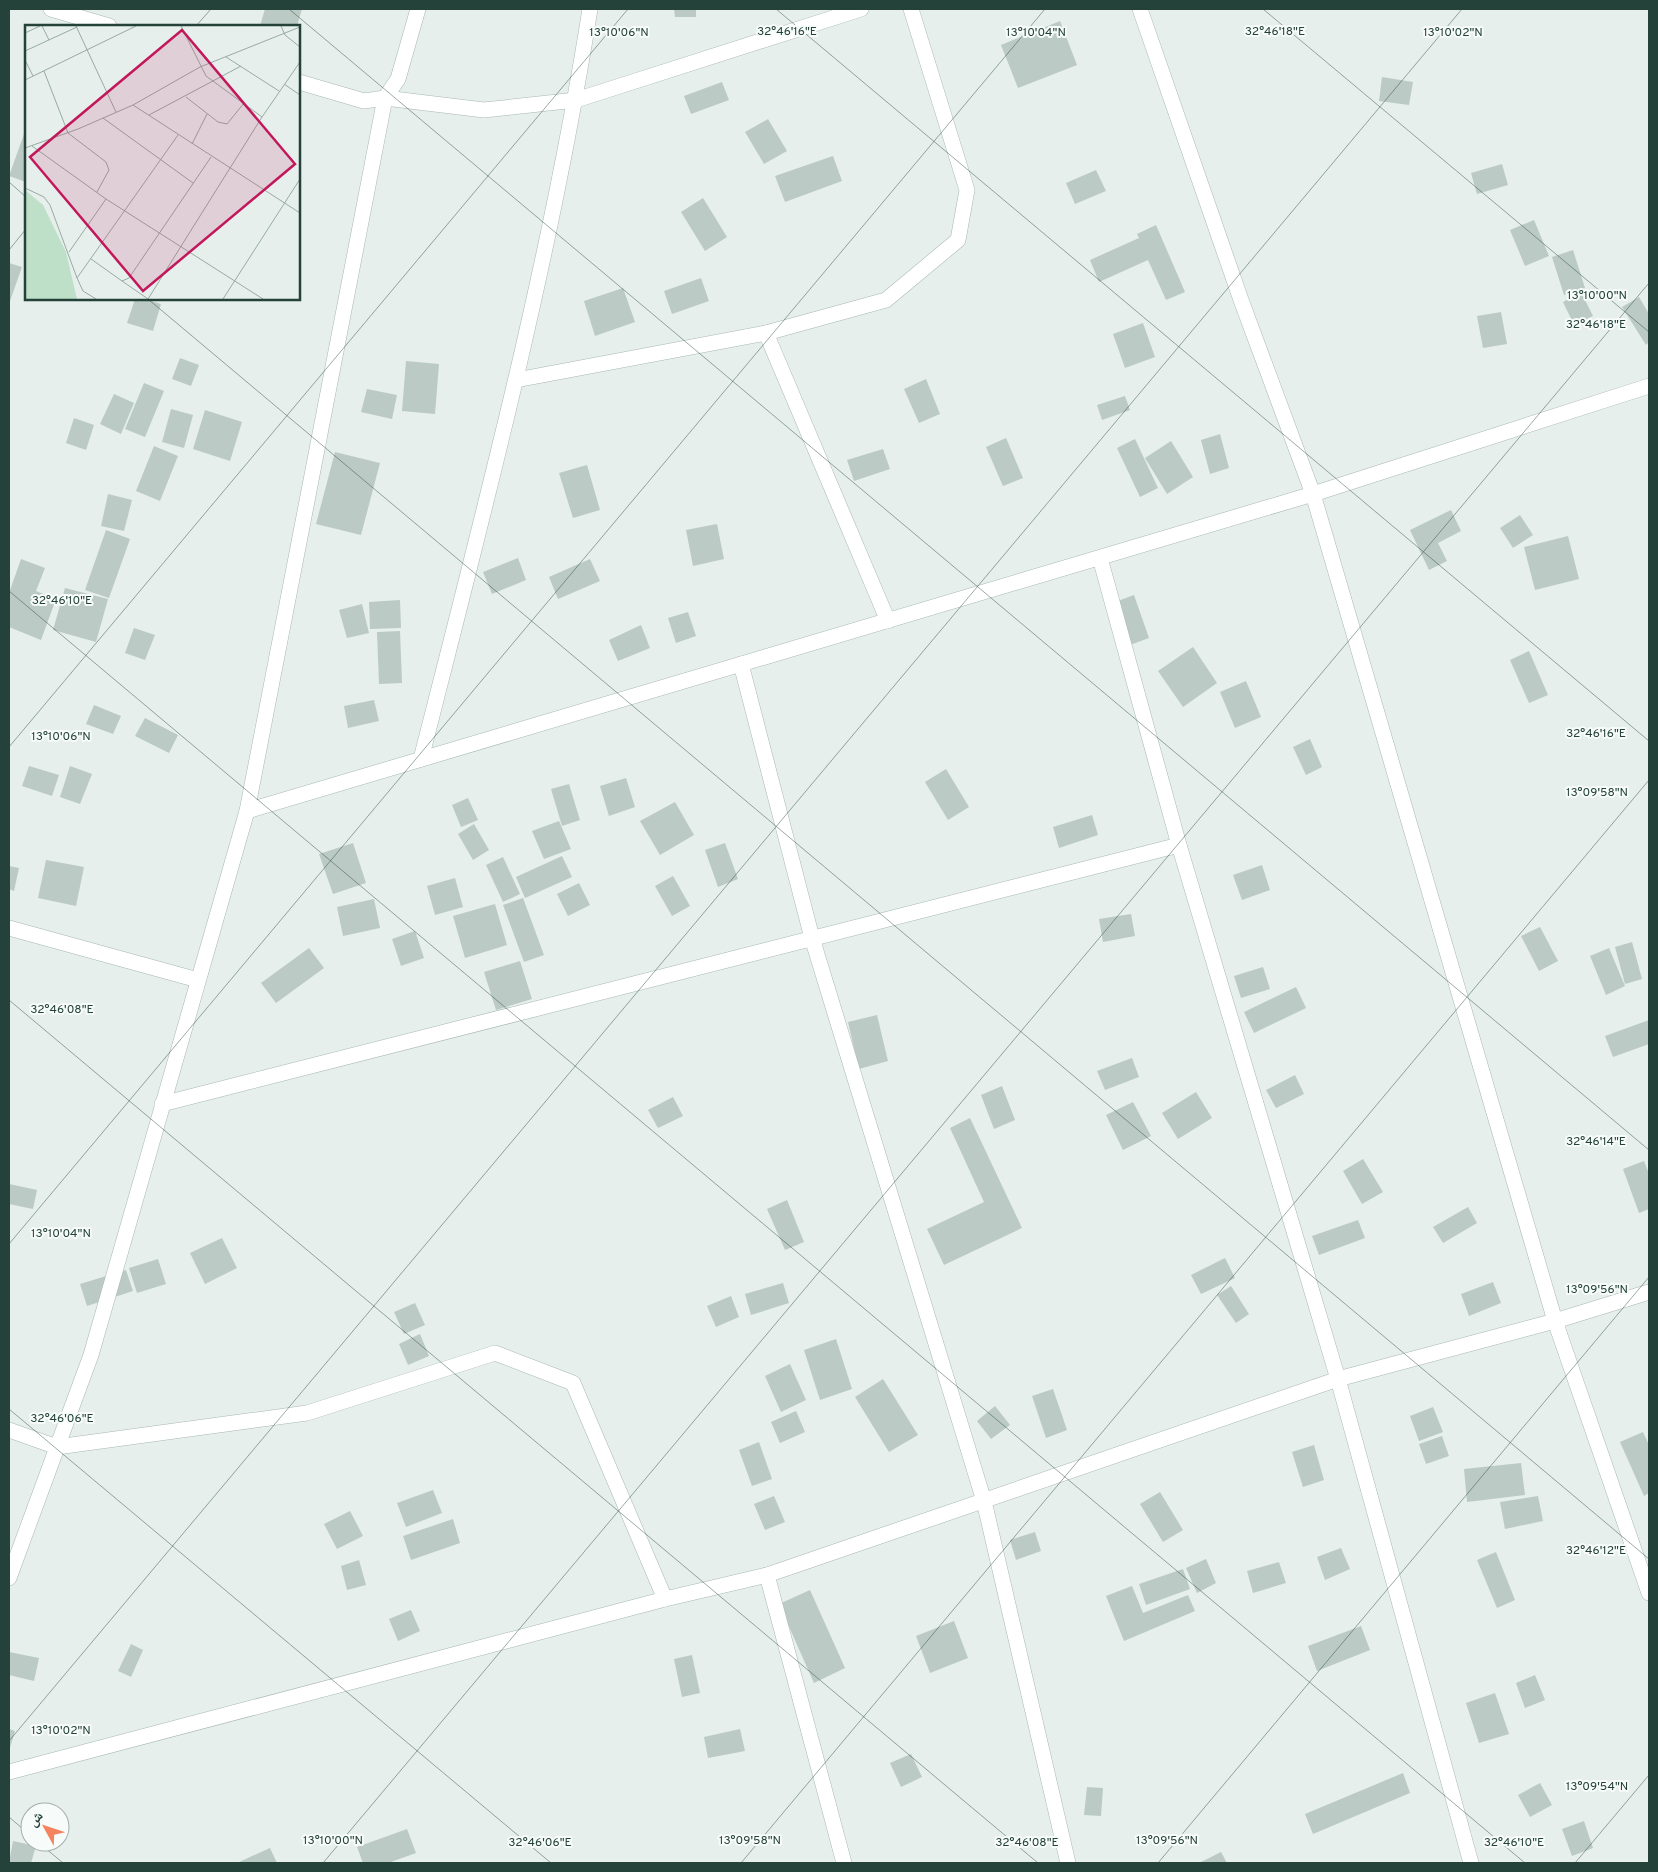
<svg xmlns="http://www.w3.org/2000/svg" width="1658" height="1872" font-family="Overpass,'Noto Naskh Arabic',sans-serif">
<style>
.building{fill:#bbcac4}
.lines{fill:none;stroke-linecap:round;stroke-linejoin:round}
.street-casing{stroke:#a8b8b2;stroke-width:16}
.street{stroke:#fff;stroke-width:15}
.ticks{fill:none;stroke:#24423a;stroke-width:1;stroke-opacity:0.45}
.inset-road{fill:none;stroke:#98aaa4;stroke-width:1}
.view{fill:#c2185b;fill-opacity:0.15;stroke:#c2185b;stroke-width:2.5}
.inset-edge{fill:none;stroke:#24423a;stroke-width:2.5}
.ticks-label{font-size:12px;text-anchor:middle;fill:#24423a;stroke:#f7fbf9;stroke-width:4;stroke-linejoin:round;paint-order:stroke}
</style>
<rect width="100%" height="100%" fill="#e6efeb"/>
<!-- building -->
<g class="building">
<polygon points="265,9 302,9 297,26 260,26"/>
<polygon points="674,9 696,9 696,17 675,17"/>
<polygon points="1060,21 1077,65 1018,88 1001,45"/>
<polygon points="1382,77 1413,82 1409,105 1379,101"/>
<polygon points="722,82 729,100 691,114 684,96"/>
<polygon points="768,119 787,151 764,164 745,132"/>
<polygon points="24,134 26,135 26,182 9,176"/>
<polygon points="833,156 842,181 785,202 775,176"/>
<polygon points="1502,164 1508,185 1477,194 1471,173"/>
<polygon points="1096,170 1106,191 1075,204 1066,183"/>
<polygon points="703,198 727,237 705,251 681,212"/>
<polygon points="1534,220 1549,256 1525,266 1510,230"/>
<polygon points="1156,225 1185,292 1166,300 1148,260 1099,282 1090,260 1139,238 1137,234"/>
<polygon points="1573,250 1585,288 1564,295 1552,257"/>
<polygon points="9,263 22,267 9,304"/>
<polygon points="701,278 709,301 672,314 664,291"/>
<polygon points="623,288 635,322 595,336 584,301"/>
<polygon points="1581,292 1593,316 1574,325 1563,302"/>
<polygon points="1639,297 1649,314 1649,342 1646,345 1622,307"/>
<polygon points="135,299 144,299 161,304 153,331 127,323"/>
<polygon points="1501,312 1507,344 1483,348 1477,316"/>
<polygon points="1143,323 1155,357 1125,368 1113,334"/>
<polygon points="180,358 199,365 191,386 172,379"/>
<polygon points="406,361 439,364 435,414 402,411"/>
<polygon points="926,379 940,414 919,423 904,389"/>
<polygon points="144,383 164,391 145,437 125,429"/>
<polygon points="367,389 397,395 392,419 361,412"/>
<polygon points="114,394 134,403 121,434 100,424"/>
<polygon points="1125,396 1130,410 1102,420 1097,405"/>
<polygon points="171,409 193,415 184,448 162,442"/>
<polygon points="205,410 242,422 230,461 193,449"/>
<polygon points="74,418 94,425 86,450 66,443"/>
<polygon points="1220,434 1229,468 1210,474 1201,440"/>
<polygon points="1006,438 1023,478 1003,486 986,447"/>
<polygon points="1135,439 1158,488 1140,497 1117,448"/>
<polygon points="1171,441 1193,477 1167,494 1145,458"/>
<polygon points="154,446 178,456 160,501 136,491"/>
<polygon points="883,449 890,469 854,481 847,460"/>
<polygon points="335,452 380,463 361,535 316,524"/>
<polygon points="587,465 600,510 573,518 559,473"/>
<polygon points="108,494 132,500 124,531 101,526"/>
<polygon points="1451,510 1461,531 1438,543 1447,561 1429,570 1410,530"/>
<polygon points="1520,515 1533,535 1513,548 1500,528"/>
<polygon points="717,524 724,559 693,566 686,530"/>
<polygon points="106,530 130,539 109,598 85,590"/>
<polygon points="1568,536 1579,579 1535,590 1524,547"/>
<polygon points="518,558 526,580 492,594 483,572"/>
<polygon points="21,559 45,568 36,591 56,599 41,640 9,627 9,593"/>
<polygon points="590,559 600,581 558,599 549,577"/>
<polygon points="65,588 108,599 96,642 53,630"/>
<polygon points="1134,595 1149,638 1130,645 1115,602"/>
<polygon points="400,600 401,628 370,629 369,602"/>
<polygon points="362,604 369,633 347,638 339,610"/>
<polygon points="688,612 696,636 676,643 668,618"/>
<polygon points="641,625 650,648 618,661 609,640"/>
<polygon points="134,628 155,635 145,660 125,653"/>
<polygon points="400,631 402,683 379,684 377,632"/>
<polygon points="1193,647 1217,683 1183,707 1158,671"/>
<polygon points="1529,651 1548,695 1529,703 1510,660"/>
<polygon points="1246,681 1261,717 1235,728 1220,692"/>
<polygon points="374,700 379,721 348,728 344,706"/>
<polygon points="94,705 121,716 113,734 86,724"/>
<polygon points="145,718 178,735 169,753 135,736"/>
<polygon points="1310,739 1322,767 1306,775 1293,747"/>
<polygon points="29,766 59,775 52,796 22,786"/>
<polygon points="70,766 92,774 80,804 60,797"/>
<polygon points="946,769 969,807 948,820 925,782"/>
<polygon points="626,778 635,807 609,816 600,786"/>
<polygon points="569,784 580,820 562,826 551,789"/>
<polygon points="468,798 478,820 461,827 452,805"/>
<polygon points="675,802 694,835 660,855 640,821"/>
<polygon points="1092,815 1098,835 1059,848 1053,827"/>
<polygon points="559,821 571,849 544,859 532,831"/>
<polygon points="474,824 489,850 473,860 458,834"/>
<polygon points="353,843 366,883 333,894 319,854"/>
<polygon points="725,843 738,879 718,887 705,850"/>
<polygon points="562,856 572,877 525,898 516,877"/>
<polygon points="503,857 520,894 503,902 486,865"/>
<polygon points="46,860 84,867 76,906 38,898"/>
<polygon points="1262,865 1270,890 1242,900 1233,875"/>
<polygon points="9,866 19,868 14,891 9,889"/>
<polygon points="673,876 690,906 672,916 655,886"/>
<polygon points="455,878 463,907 435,915 427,886"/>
<polygon points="579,883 590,905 568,916 557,894"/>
<polygon points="523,898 544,955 524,962 503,905"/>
<polygon points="374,899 380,928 343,936 337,907"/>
<polygon points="495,904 507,945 465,958 453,916"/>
<polygon points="1131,914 1135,936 1103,942 1099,919"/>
<polygon points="1540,927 1558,961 1539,971 1521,936"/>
<polygon points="415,931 424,958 401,966 392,939"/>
<polygon points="1632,942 1642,979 1625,984 1615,947"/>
<polygon points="309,948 324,968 276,1003 261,983"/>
<polygon points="1609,948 1625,986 1606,995 1590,956"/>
<polygon points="520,961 532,999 496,1010 484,972"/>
<polygon points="1263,967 1270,989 1241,998 1234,976"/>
<polygon points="1296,987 1306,1008 1254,1033 1244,1012"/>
<polygon points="877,1015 888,1061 859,1069 848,1022"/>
<polygon points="1649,1020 1649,1044 1613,1057 1605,1036"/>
<polygon points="1132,1058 1139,1077 1105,1090 1097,1071"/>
<polygon points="1295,1075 1304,1094 1276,1108 1266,1090"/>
<polygon points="1002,1086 1015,1120 994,1129 981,1095"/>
<polygon points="1196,1092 1212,1118 1178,1139 1162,1113"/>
<polygon points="673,1097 683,1116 658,1128 648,1110"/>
<polygon points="1133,1102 1151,1136 1123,1150 1106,1115"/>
<polygon points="970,1118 1022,1228 944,1265 927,1229 984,1202 950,1128"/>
<polygon points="1363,1159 1383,1192 1362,1204 1343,1171"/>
<polygon points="1644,1161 1649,1174 1649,1209 1639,1213 1623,1169"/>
<polygon points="9,1184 37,1190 33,1209 9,1204"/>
<polygon points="787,1200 804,1242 785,1250 767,1209"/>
<polygon points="1468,1207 1477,1223 1443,1243 1433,1227"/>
<polygon points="1358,1220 1365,1238 1319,1255 1312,1236"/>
<polygon points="222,1238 237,1268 205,1284 190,1253"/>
<polygon points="1225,1258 1235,1278 1201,1294 1191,1275"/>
<polygon points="158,1259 166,1284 137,1293 129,1268"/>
<polygon points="126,1270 133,1291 87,1306 80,1284"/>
<polygon points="1493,1282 1501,1303 1469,1316 1461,1294"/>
<polygon points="783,1283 789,1303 751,1315 745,1294"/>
<polygon points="1231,1286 1249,1314 1236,1323 1217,1295"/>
<polygon points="731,1296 739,1317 716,1327 707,1306"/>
<polygon points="415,1303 425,1325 404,1334 394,1312"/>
<polygon points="420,1334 429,1356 408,1365 399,1344"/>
<polygon points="836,1339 852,1389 820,1400 804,1350"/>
<polygon points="790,1364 806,1400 781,1412 765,1376"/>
<polygon points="883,1379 918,1435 889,1452 855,1397"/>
<polygon points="1053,1389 1067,1430 1046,1438 1032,1396"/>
<polygon points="995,1406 1010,1425 991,1439 977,1421"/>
<polygon points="1433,1407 1443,1432 1419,1441 1410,1416"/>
<polygon points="796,1411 805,1432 780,1443 771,1422"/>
<polygon points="1643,1432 1649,1445 1649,1493 1644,1496 1620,1442"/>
<polygon points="1442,1436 1449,1456 1426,1464 1419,1444"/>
<polygon points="759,1442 772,1479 752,1486 739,1450"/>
<polygon points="1314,1445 1324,1480 1303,1487 1292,1452"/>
<polygon points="1521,1463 1525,1495 1467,1502 1464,1469"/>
<polygon points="433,1490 442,1513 406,1527 397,1503"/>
<polygon points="1160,1492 1183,1530 1163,1542 1140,1504"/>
<polygon points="774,1496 785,1522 765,1530 754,1504"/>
<polygon points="1538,1496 1543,1521 1505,1529 1500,1502"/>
<polygon points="350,1511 363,1536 337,1549 324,1524"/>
<polygon points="453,1519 460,1543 411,1560 403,1536"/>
<polygon points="1035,1532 1041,1551 1016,1560 1010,1540"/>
<polygon points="1341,1548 1350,1569 1325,1580 1317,1557"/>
<polygon points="1496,1552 1515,1600 1497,1608 1477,1560"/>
<polygon points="1206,1559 1216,1583 1197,1593 1186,1568"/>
<polygon points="359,1560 366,1585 347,1590 341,1566"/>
<polygon points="1279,1562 1286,1583 1253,1593 1247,1571"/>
<polygon points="1183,1569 1190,1589 1146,1605 1139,1584"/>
<polygon points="1132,1586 1143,1613 1188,1595 1195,1611 1124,1641 1106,1596"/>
<polygon points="810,1590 845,1668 814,1683 779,1604"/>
<polygon points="411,1610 420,1631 398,1641 389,1619"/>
<polygon points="954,1621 968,1658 930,1673 916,1636"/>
<polygon points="1361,1626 1370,1650 1317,1671 1308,1646"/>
<polygon points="131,1644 143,1650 131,1677 118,1671"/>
<polygon points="9,1652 39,1658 34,1681 9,1675"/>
<polygon points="692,1655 700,1693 682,1697 674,1659"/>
<polygon points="1535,1675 1545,1700 1525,1708 1516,1683"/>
<polygon points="1495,1693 1509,1734 1479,1743 1466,1703"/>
<polygon points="9,1729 15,1731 9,1751"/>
<polygon points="740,1729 745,1751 708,1758 704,1737"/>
<polygon points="911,1754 922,1777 901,1787 890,1763"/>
<polygon points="1403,1773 1410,1793 1313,1834 1305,1814"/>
<polygon points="1540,1783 1552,1805 1530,1817 1518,1795"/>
<polygon points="1087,1787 1103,1788 1101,1816 1084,1815"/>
<polygon points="1584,1821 1593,1848 1572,1856 1562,1829"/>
<polygon points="407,1829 416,1853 388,1863 363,1863 357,1847"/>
<polygon points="13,1841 36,1846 31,1863 9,1863"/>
<polygon points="270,1848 277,1863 237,1863"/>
<polygon points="1221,1852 1227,1863 1199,1863"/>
</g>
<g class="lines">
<defs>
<g id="street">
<polyline points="51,9 109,26"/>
<polyline points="1140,9 1241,300 1313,494 1555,1321 1649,1593"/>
<polyline points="299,82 364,101 385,98 484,110 576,100 861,9"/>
<polyline points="766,333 888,621"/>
<polyline points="516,380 766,333 886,300 958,240 967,190 911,9"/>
<polyline points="1100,558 1179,845 1338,1379 1471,1863"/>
<polyline points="741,664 812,938 984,1501 1068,1863"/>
<path d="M421,759C484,511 550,262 590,9"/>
<polyline points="247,811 1313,494 1649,386"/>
<polyline points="9,928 198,980"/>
<polyline points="162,1104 1179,845"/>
<polyline points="9,1430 57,1447 307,1413 495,1353 573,1383 665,1599"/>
<polyline points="767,1575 844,1863"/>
<polyline points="9,1578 91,1355 247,811 385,98 398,79 418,9"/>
<polyline points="9,1772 665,1599 767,1575 1338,1379 1555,1321 1649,1292"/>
</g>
</defs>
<!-- street casing -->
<use href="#street" class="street-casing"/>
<!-- street -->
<use href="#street" class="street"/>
</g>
<!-- ticks -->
<path class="ticks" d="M289,9L1649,1150M776,9L1649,741M1263,9L1649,332M196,26L211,9M9,182L26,197M9,250L26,229M148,299L1649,1559M9,591L1525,1863M9,747L628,9M9,1000L1038,1863M9,1244L1045,9M9,1409L551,1863M9,1741L1462,9M9,1817L30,1835M38,1842L63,1863M323,1863L1649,283M741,1863L1649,780M1158,1863L1649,1277M1575,1863L1649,1775"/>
<!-- overview -->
<g transform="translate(25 25)">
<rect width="275" height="275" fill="#e6efeb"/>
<path d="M0,165L18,180L41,227L52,274H0Z" fill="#bfe0c8"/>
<path class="inset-road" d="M17,1L24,15M51,1L91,87M156,1L181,51L237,92M256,1L260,10L275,22M0,8L15,1M0,26L52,2M201,32L254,66M0,35L8,51M19,46L43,108L81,137L84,145L72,167M0,55L111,1M259,59L275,70M161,72L193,97L202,99L219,78M108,80L275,188M124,90L216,41M78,93L168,158M167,119L182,89M7,121L81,174L238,274M0,123L53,104L108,80L175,42L275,2M0,163L19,172L25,180L52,253L58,266L71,274M44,227L81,174M66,234L97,256L104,253L186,132M52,253L153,110M97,256L123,274L237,92L275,37M198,274L275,154"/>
<path class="view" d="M157,5L270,139L118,266L5,132Z"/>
<rect width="275" height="275" class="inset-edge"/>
</g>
<g class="ticks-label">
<text x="787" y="35">32°46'16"E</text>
<text x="1275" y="35">32°46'18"E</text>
<text x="619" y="36">13°10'06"N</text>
<text x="1036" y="36">13°10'04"N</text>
<text x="1453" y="36">13°10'02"N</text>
<text x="1597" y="299">13°10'00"N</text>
<text x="1596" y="328">32°46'18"E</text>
<text x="62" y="604">32°46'10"E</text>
<text x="1596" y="737">32°46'16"E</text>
<text x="61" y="740">13°10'06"N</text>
<text x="1597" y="796">13°09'58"N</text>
<text x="62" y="1013">32°46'08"E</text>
<text x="1596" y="1145">32°46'14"E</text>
<text x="61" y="1237">13°10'04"N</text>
<text x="1597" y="1293">13°09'56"N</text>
<text x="62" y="1422">32°46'06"E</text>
<text x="1596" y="1554">32°46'12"E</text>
<text x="61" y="1734">13°10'02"N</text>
<text x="1597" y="1790">13°09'54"N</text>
<text x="333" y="1844">13°10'00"N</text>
<text x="750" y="1844">13°09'58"N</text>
<text x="1167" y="1844">13°09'56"N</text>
<text x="540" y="1846">32°46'06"E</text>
<text x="1027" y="1846">32°46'08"E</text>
<text x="1514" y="1846">32°46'10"E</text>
</g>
<!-- border -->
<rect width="1658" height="1872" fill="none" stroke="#24423a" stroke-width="20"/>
<!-- north arrow -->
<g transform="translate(45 1827) rotate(310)"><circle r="24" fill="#f7fbf9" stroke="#a3b1ad"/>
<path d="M0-4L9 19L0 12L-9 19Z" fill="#f4845f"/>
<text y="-8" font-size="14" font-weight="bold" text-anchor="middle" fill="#24423a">ش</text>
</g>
</svg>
